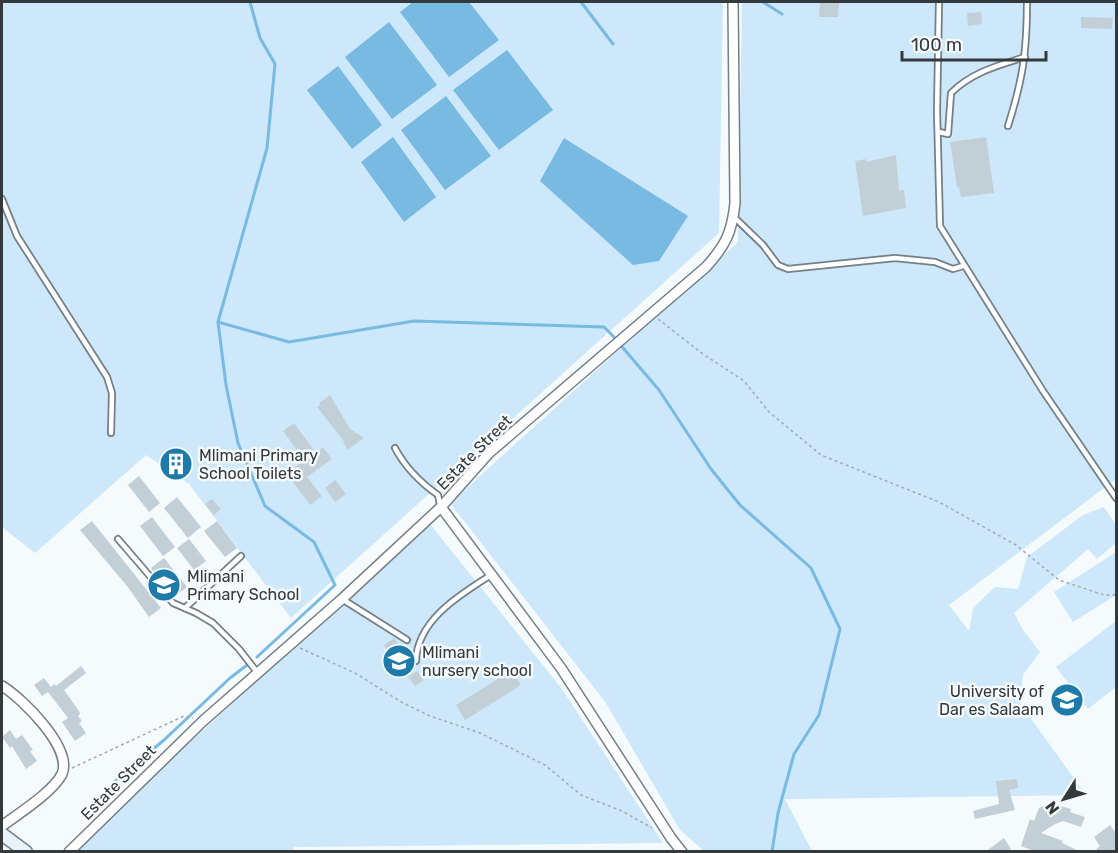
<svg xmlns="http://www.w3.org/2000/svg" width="1118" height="853" font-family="Rubik,sans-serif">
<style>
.green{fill:#cce8fa}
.water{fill:#79bae2}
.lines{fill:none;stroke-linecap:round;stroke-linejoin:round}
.stream{stroke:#79bae2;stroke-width:3}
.building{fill:#c3cfd7}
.lane-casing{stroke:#747f86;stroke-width:8}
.street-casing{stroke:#747f86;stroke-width:12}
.secondary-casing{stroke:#747f86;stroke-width:15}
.path{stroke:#a5aaad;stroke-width:1.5;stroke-dasharray:3 3;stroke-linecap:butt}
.lane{stroke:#fff;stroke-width:4.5}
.street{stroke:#fff;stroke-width:9}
.secondary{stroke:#e6f3fc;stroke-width:12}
.labels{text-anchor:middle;stroke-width:5;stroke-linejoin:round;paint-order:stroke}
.street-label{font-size:16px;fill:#34393c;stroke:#f5fafd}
.poi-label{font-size:16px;fill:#34393c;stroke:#f5fafd;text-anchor:start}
</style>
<rect width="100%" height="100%" fill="#f5fafd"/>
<!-- green -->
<g class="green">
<polygon points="2,2 723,2 719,233 291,618 189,484 146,455 35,553 2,527"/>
<polygon points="742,2 1116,2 1116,479 949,605 969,631 973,608 995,587 1018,589 1027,557 1083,515 1104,507 1116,525 1116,543 1097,559 1088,549 1014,613 1023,630 1040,652 1023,675 1021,691 1004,681 1086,795 785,799 812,851 704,851 680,830 606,703 450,503 738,242"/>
<polygon points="430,524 562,689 663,843 294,847 291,852 69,852"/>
<polygon points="1116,552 1116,595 1073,622 1054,592"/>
<polygon points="1116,621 1116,687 1088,709 1056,667"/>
</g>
<!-- water -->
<g class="water">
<polygon points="413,2 469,2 499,40 449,77 400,12"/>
<polygon points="389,22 437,85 392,119 345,57"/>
<polygon points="507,50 553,110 499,150 453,90"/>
<polygon points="338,66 382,125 352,149 307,90"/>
<polygon points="446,96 491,156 445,190 401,130"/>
<polygon points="393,137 436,197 404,222 361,162"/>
<polygon points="564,138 688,216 659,261 633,265 540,181"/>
</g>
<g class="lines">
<!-- stream -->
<g class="stream">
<polyline points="250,2 260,38 275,64 267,148 218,322 226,385 238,443 265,506 314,542 335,585 257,657"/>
<polyline points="581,2 613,44"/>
<polyline points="763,2 782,14"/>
<polyline points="218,322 289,342 414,321 604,327 612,335 659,390 711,469 740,505 811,568 840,629 819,715 794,754 778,813 772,852"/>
<polyline points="113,783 164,740 230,678 247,665"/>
</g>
</g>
<!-- building -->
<g class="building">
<polygon points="820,2 839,2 838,17 819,17"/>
<polygon points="981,12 982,24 968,26 967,13"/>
<polygon points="1081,17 1113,18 1112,29 1081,28"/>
<polygon points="986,137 994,193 961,197 959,187 957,187 950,142"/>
<polygon points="896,155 899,191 904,190 906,208 863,216 855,161 866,159 866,162"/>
<polygon points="330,395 350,429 364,438 347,450 343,440 317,407 320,405 319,403"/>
<polygon points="294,423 316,453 323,447 332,459 307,477 322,496 310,505 287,474 304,460 283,431"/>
<polygon points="139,476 160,503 149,512 128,485"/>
<polygon points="335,480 346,494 335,502 325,488"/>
<polygon points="177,497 201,527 188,538 164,508"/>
<polygon points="212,499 221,509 214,515 205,504"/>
<polygon points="152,517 175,547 163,556 140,526"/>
<polygon points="92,521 161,608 149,617 127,586 80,530"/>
<polygon points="217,521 237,548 225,557 204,531"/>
<polygon points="189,539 206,561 194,570 177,548"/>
<polygon points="164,558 187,587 174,597 151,568"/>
<polygon points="394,638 406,657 397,663 384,645"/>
<polygon points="81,666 86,673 64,690 79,711 80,714 78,716 82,721 79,723 86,733 75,741 62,722 68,718 48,692 42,696 34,685 44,678 51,687 55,684 56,686"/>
<polygon points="512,670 521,685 465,720 456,705"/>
<polygon points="417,671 424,680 415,686 408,677"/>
<polygon points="10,730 16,739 22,735 33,750 30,751 37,761 26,769 12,746 10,748 2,737"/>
<polygon points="1017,779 1018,788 1009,790 1015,810 975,819 973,811 999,804 996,781"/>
<polygon points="1051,803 1071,809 1070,812 1085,817 1081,827 1063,821 1055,824 1041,833 1063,841 1062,843 1081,852 1036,852 1021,846 1030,819 1034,821 1039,808"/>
<polygon points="1110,825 1116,833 1116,852 1093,852 1100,846 1094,837"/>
<polygon points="1004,838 1011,849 1007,852 985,852"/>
</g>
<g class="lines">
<defs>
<g id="lane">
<polyline points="939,2 937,111 940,226 1043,391 1116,498"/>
<path d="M1008,126C1023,79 1027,50 1027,2"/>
<path d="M939,132L948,134L951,93C972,72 997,66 1025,57"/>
<polyline points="2,199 17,236 107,377 112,393 111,433"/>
<polyline points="734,217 763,245 778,265 788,269 895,258 935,262 953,269 963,266"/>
<path d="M395,448C405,467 421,483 438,495L440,505"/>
<polyline points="118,539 173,603 196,613 213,623 239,649 257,672"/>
<polyline points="342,599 407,640"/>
<polyline points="185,608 241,556"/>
<path d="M416,661C417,620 461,594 491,575"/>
</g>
<g id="street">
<polyline points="441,507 561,668 671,838 682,852"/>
<path d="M2,686C22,698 73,748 62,774C53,792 18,814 2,826"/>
<path d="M69,852L203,721L342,599L441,507L489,453L706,267C726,245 732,232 735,203L733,2"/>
</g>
<polyline id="secondary" points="2,834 26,852"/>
</defs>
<!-- lane casing -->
<use href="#lane" class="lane-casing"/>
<!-- street casing -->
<use href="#street" class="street-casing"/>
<!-- secondary casing -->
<use href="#secondary" class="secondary-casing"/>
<!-- path -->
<g class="path">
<polyline points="658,319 703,354 744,381 769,412 821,455 939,502 1016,545 1059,580 1104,595 1116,595"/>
<polyline points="300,648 355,673 403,703 430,716 480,733 529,757 545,765 581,795 622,811 652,828"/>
<polyline points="72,768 184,716 193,718"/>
</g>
<!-- lane -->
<use href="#lane" class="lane"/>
<!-- street -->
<use href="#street" class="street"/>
<!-- secondary -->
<use href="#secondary" class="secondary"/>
</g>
<!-- icons -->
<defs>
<symbol id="building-disc" viewBox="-11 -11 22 22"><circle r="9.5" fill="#1e7aa8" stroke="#f5fafd"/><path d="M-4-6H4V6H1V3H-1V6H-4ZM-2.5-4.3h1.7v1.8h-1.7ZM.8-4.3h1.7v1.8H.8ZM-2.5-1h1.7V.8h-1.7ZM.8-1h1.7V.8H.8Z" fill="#fff"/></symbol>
<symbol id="school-disc" viewBox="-11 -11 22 22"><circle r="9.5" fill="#1e7aa8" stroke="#f5fafd"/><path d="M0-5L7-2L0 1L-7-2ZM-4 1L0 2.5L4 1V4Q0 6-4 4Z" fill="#fff"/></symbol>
<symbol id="university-disc" viewBox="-11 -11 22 22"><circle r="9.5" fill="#1e7aa8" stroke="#f5fafd"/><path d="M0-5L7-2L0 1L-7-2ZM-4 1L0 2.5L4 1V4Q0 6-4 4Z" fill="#fff"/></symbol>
</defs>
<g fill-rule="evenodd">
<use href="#building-disc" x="157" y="445" width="38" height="38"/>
<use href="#school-disc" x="145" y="566" width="38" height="38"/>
<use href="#school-disc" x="380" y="642" width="38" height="38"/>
<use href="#university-disc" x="1048" y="681" width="38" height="38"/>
</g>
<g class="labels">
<!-- street labels -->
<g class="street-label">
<text transform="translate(474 452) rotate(-45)" y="6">Estate Street</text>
<text transform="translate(118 782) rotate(-45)" y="6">Estate Street</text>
</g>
<!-- poi labels -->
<g class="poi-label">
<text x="199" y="461">Mlimani Primary<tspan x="199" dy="18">School Toilets</tspan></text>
<text x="187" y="582">Mlimani<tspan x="187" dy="18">Primary School</tspan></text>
<text x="422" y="658">Mlimani<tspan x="422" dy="18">nursery school</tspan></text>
<text x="1044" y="697" text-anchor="end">University of<tspan x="1044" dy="18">Dar es Salaam</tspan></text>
</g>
</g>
<!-- border -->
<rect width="1118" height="853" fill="none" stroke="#34393c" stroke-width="6"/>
<!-- north arrow -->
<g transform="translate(1064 799) rotate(233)" stroke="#f5fafd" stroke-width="4.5" paint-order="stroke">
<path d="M0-4.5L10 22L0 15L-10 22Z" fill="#34393c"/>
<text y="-9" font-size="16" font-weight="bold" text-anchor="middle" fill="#34393c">N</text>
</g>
<!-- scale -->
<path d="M902 51v9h144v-9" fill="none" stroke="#34393c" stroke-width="3"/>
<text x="911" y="51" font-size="18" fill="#34393c" stroke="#f5fafd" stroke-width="4.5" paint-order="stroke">100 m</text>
</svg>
